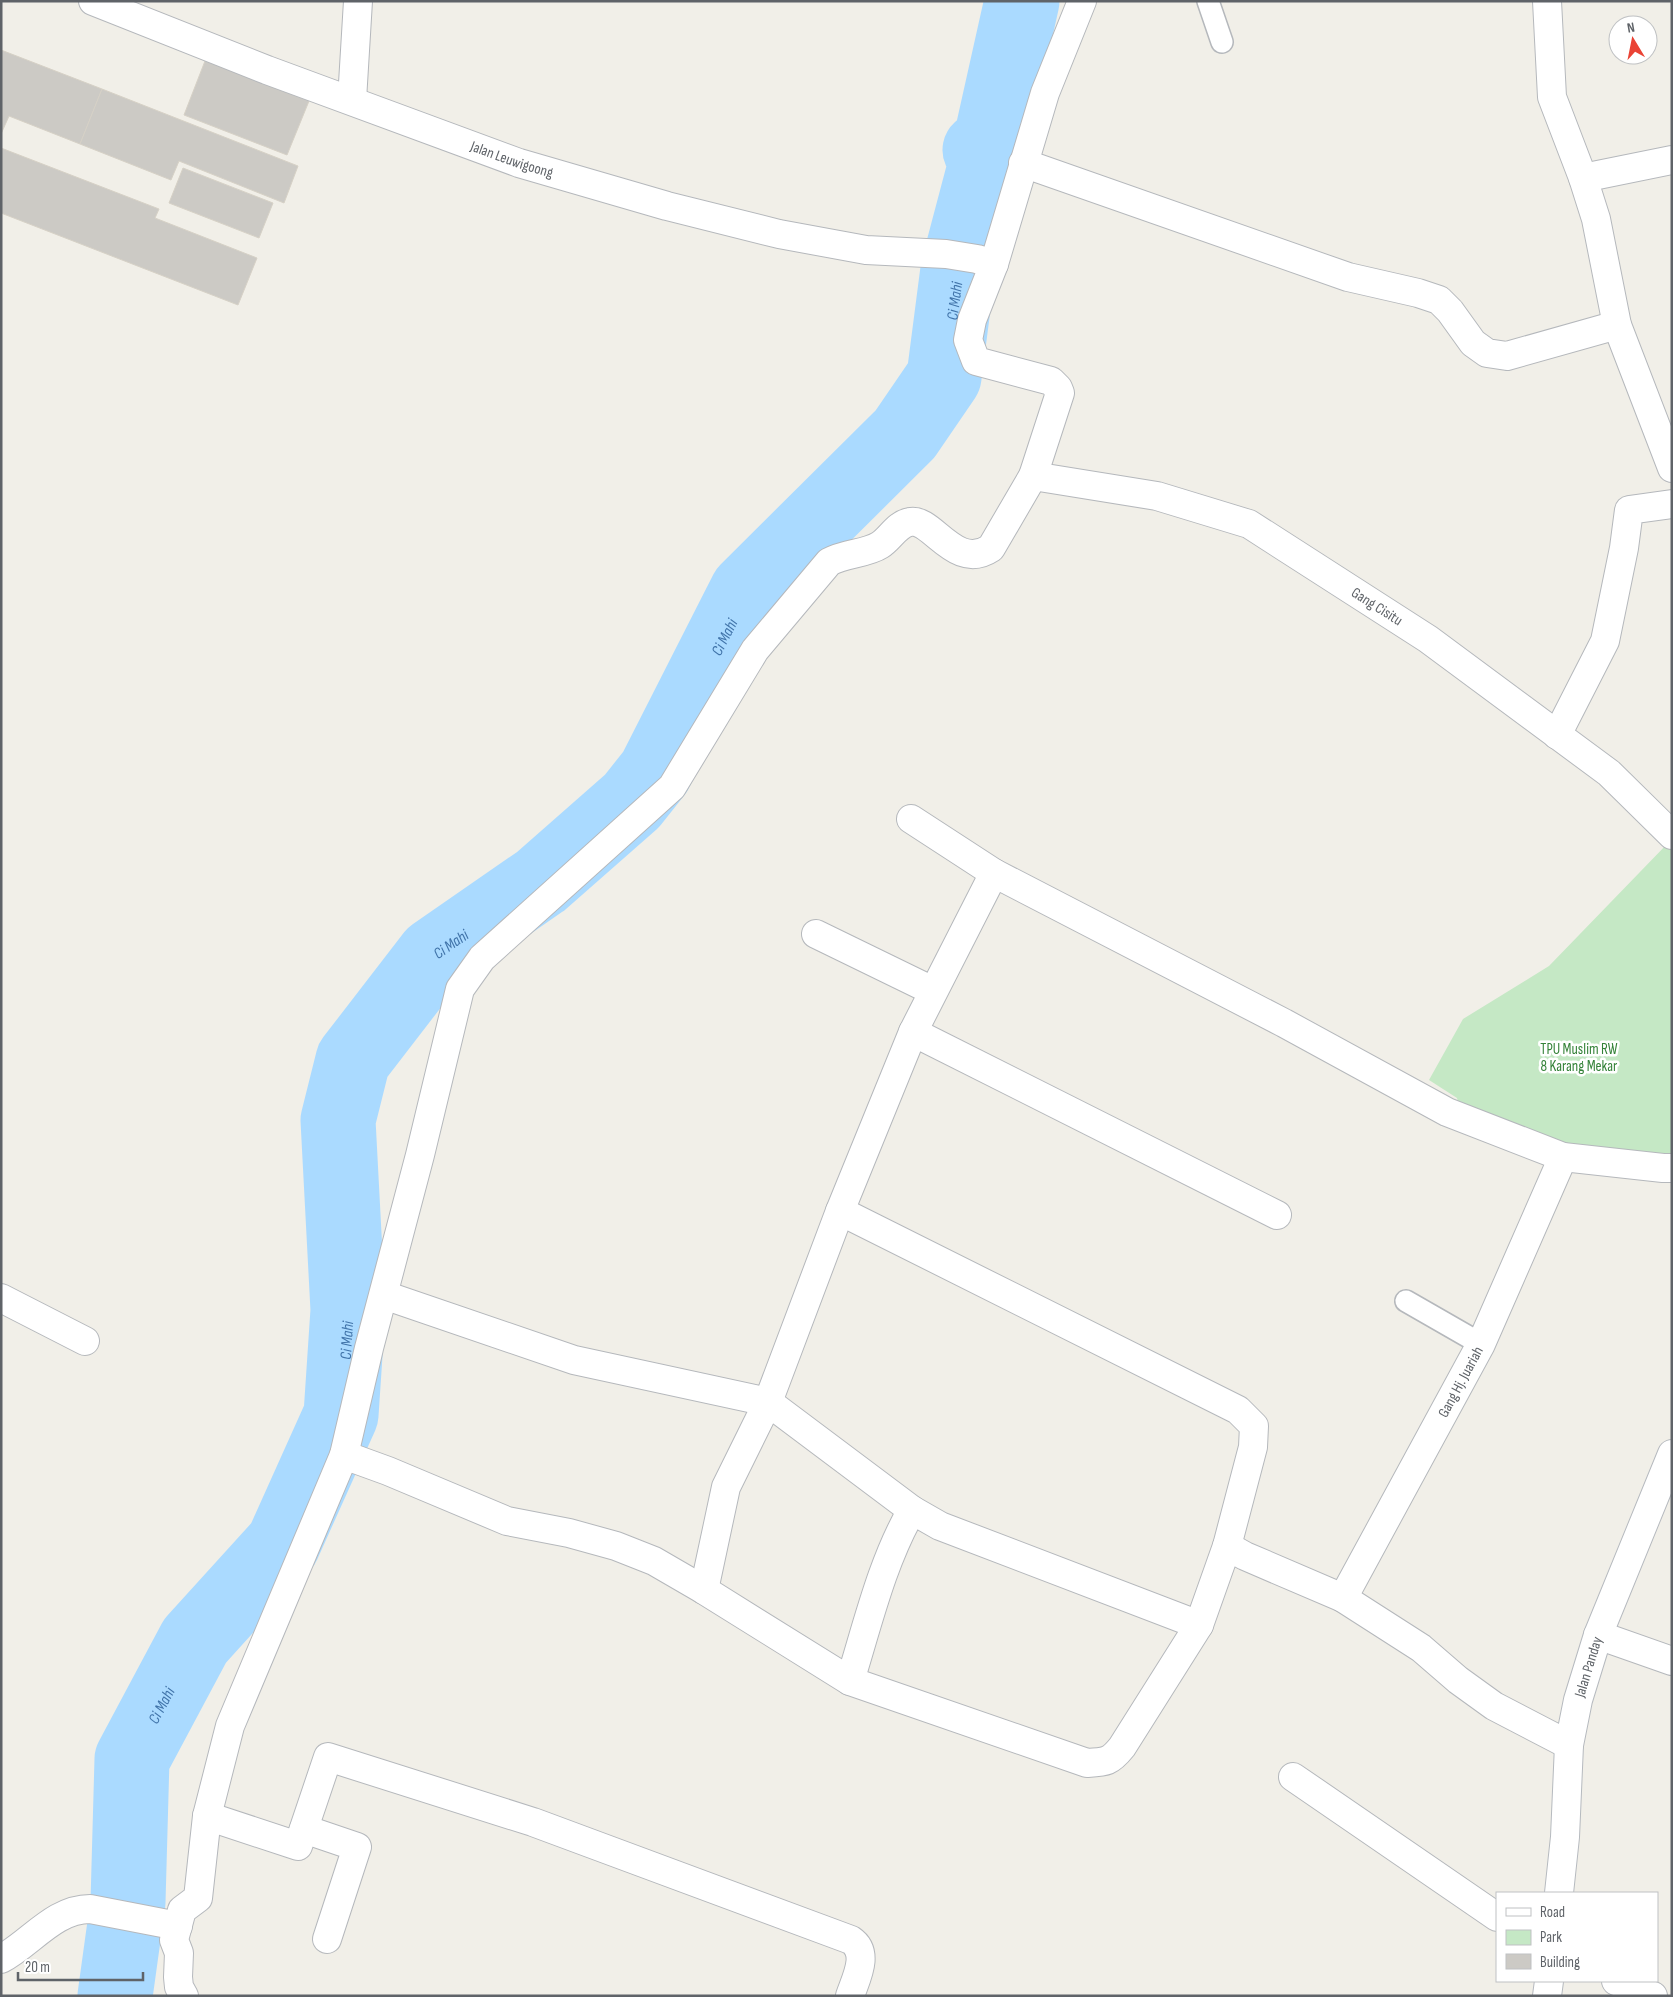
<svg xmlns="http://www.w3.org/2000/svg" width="1673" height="1997" font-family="'Sofia Sans Condensed',sans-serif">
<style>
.green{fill:#c5e8c5}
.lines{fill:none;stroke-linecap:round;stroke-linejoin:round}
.river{stroke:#aadaff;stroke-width:75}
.building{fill:#cccac5;stroke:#d6d1c6}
.lane-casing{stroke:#b5b8bc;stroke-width:24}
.street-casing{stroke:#b5b8bc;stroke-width:30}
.secondary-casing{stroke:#b6babf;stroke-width:30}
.lane{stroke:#fff;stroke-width:21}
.street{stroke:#fff;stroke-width:28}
.secondary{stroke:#fff;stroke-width:28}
.labels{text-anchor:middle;stroke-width:5;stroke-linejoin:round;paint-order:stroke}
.street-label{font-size:15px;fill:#5f6368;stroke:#fff}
.park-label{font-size:15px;fill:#348238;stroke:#fff}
.water-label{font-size:16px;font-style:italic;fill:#4174aa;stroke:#fff}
</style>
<rect width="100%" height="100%" fill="#f1efe8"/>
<!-- green -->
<polygon class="green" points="1669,842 1672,843 1672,1160 1566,1151 1460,1109 1457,1098 1429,1080 1463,1019 1549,966"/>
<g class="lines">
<!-- river -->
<path class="river" id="s1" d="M115,1996L128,1902L132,1759L195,1641L283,1544L341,1415L348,1310L338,1120L353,1060L434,955L541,881L632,801L655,772L747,591L905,434L944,377L958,269L986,163L980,150L991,140L1022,1"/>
</g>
<!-- building -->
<g class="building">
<polygon points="1,50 102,89 80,144 9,116 1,134"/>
<polygon points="205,61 309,101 287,155 184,115"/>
<polygon points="102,89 298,166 284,203 179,161 171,180 80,144"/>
<polygon points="1,148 159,209 155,218 257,258 238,305 1,213"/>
<polygon points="183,168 273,203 259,238 169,203"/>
</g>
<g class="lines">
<defs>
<g id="lane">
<polyline points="1208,1 1222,42"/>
<polyline points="1406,1301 1481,1344"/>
</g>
<g id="street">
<path id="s2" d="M93,1L267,70L519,163L667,206L779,234L866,250L946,254L977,259L994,264"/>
<polyline points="1547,1 1552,97 1583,178 1596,219 1617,325 1672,468"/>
<polyline points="352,100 358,1"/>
<polyline points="1023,163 1348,277 1418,293 1439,300 1450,311 1473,343 1487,353 1507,356 1617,325"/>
<polyline points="1583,178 1672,160"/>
<path id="s3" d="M1033,476L1157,496L1249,524L1428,639L1609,773L1672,835"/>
<polyline points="1557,735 1605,641 1624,548 1629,510 1672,504"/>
<polyline points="911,819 994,873 1284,1023 1447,1112 1563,1157 1663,1168 1672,1168"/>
<polyline points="816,934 933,991"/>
<polyline points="913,1032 1277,1215"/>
<polyline points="840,1211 1238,1410 1254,1426 1253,1447 1227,1546"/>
<polyline points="384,1295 574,1360 768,1402 912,1510 940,1526 1199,1625"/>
<polyline points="1,1298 85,1341"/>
<path d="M344,1455L388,1471L507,1521L569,1533L616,1546L654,1561L704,1590L850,1681L1087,1763C1106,1762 1110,1762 1122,1747L1199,1625L1227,1546L1245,1556L1343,1598L1421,1648L1458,1680L1494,1706L1569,1745"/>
<polyline points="704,1590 726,1487 768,1402 840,1211 913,1032 994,873"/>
<path id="s4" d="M1343,1598L1481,1344L1563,1157"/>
<polyline points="1598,1635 1672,1661"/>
<path d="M850,1681C868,1623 882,1562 912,1510"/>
<polyline points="1293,1777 1497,1917"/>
<path d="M207,1816L298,1846L328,1757L533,1822L851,1940C870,1953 856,1978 850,1996"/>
<polyline points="304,1829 357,1847 327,1939"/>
<path d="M1,1959C31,1943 54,1909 90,1909L178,1926"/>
<polyline points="1616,1981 1653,1996"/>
<path d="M184,1996L179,1987L178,1977L179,1953L174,1940L182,1910L198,1898L207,1816L230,1726L344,1455L369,1348L420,1155L460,989L482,958L672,787L755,650L829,562C845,553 866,554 880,545C890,539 897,524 910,522C932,517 955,572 991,548L1033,476L1060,393L1058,388L1051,381L976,361L968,340L972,320L994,264L1045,93L1082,1"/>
</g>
<g id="secondary">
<path id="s5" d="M1559,1893L1565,1837L1569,1745L1578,1700L1598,1635L1672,1454"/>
<polyline points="1547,1996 1549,1981"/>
</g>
</defs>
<!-- lane casing -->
<use href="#lane" class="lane-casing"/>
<!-- street casing -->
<use href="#street" class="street-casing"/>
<!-- secondary casing -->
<use href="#secondary" class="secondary-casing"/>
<!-- lane -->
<use href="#lane" class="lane"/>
<!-- street -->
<use href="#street" class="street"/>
<!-- secondary -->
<use href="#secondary" class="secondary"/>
</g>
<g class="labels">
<!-- street labels -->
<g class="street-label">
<text dy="5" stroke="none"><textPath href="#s2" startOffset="448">Jalan Leuwigoong</textPath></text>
<text dy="5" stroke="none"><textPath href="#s3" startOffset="374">Gang Cisitu</textPath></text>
<text dy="5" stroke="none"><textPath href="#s4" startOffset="246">Gang Hj. Juariah</textPath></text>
<text dy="5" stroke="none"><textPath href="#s5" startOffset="229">Jalan Panday</textPath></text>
</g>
<!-- park labels -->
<g class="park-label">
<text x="1579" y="1054">TPU Muslim RW<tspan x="1579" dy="17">8 Karang Mekar</tspan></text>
</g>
<!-- water labels -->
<g class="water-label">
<text dy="6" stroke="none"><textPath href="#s1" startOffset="1994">Ci Mahi</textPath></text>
<text dy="6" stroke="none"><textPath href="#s1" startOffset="1574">Ci Mahi</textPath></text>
<text dy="6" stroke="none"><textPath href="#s1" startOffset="1154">Ci Mahi</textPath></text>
<text dy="6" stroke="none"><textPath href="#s1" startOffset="719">Ci Mahi</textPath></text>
<text dy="6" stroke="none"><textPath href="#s1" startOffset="299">Ci Mahi</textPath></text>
</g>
</g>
<!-- border -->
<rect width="1673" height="1997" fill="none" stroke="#5f6368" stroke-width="5"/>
<!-- legend -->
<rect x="1496" y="1892" width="162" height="90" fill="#ffffff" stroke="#bfc1c3"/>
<rect x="1506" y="1908" width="25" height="8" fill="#ffffff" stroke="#bfc1c3"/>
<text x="1540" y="1917" font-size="15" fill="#5f6368">Road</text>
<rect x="1506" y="1930" width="25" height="15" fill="#c5e8c5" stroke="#bfc1c3"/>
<text x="1540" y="1942" font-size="15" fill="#5f6368">Park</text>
<rect x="1506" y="1954" width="25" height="15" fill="#cccac5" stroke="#bfc1c3"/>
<text x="1540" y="1967" font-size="15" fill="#5f6368">Building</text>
<!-- north arrow -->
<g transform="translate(1633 40) rotate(350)"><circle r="24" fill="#ffffff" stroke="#bfc1c3"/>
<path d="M0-4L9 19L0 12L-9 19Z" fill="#ea4335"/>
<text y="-8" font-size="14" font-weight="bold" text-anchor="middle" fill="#5f6368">N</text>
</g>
<!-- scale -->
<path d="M18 1972v8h125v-8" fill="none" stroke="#5f6368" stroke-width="2.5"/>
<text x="25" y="1972" font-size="15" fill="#5f6368" stroke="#ffffff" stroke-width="4" paint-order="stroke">20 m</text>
</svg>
